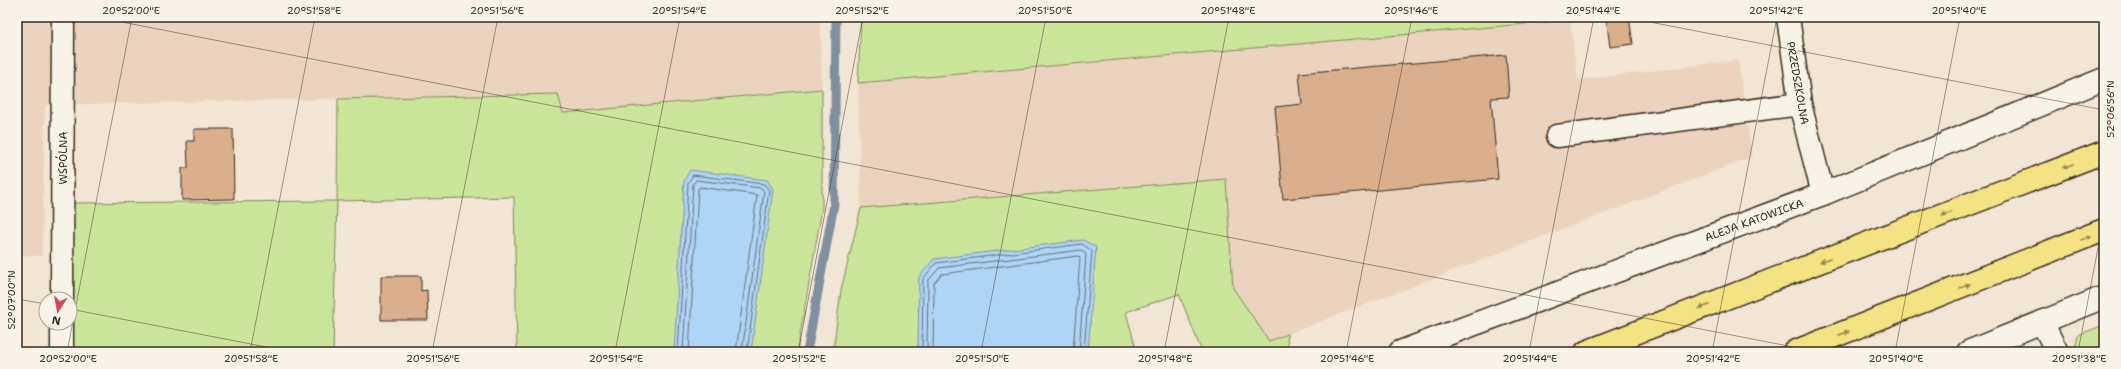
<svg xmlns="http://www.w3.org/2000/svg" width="2121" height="369" font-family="'Shantell Sans',sans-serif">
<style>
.built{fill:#ead4c0}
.green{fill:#cbe59b;stroke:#83885c}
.water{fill:#add5f7;stroke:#7f91a0}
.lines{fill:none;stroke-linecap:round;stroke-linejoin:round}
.shore{stroke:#696e75;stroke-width:1}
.stream{stroke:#7f91a0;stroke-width:9}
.building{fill:#dbae8c;stroke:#3b2a1e}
.minor-casing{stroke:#3b2a1e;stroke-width:25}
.highway-casing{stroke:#3b2a1e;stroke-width:25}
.minor{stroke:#f7f3e8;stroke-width:22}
.highway{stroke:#f4e382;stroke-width:22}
.oneway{fill:#988650}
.ticks{fill:none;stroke:#3b2a1e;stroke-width:1;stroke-opacity:0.45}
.labels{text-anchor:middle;stroke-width:3.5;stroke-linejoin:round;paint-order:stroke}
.street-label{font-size:11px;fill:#3b2a1e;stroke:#f7f3e8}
.neatline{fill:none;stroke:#3b2a1e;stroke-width:1.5}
.ticks-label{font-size:10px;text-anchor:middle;fill:#3b2a1e}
</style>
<rect width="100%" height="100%" fill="#f1e5d6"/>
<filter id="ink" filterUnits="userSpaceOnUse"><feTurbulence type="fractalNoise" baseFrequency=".025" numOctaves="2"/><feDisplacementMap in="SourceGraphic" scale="8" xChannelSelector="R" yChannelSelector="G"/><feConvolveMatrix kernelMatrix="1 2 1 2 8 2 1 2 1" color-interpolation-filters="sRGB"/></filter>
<g filter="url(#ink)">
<!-- built -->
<g class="built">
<polygon points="17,17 820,17 822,89 563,113 558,94 45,105 42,256 17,255"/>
<polygon points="1570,20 1578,80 1738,60 1752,157 1269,341 1233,288 1226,179 861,208 858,83"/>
</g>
<!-- green -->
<g class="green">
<polygon points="861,17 1570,17 1570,20 858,83"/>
<polygon points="822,89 822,209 797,352 517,352 514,197 337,201 333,352 70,352 69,203 337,201 338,99 558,94 563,113"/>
<polygon points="1226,179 1233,288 1269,341 1287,334 1288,352 1202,352 1179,294 1126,312 1137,352 833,352 841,290 861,208"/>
<polygon points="2104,325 2104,352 2074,352 2078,335"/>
</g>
<!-- water -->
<g class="water">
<polygon points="690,170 767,180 773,189 751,352 674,352 684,181"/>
<polygon points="1083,240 1096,247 1088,352 918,352 919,277 934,259"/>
</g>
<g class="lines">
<!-- shore -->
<g class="shore">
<polyline points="678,352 688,183 693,175 764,184 769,190 747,352"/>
<polyline points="683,352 693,184 696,180 761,188 764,191 742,352"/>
<polyline points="689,352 698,189 700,187 757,195 736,352"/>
<polyline points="922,352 923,279 936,263 1082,244 1092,251 1084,352"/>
<polyline points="927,352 928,281 939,268 1081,250 1086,254 1079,352"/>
<polyline points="933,352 934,283 942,274 1078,256 1080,258 1073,352"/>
</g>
<!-- stream -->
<polyline class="stream" points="807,352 834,204 836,17"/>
</g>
<!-- building -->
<g class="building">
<polygon points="1606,17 1629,17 1633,44 1610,47"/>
<polygon points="1506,55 1509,97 1491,98 1498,179 1283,199 1275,107 1302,104 1299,73"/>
<polygon points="194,129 233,129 234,199 182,200 182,168 188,168 187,141 194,141"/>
<polygon points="381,276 421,276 421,291 427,290 428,320 381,320"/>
</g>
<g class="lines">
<defs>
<g id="minor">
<polyline points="1788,17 1800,104 1823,194"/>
<polyline points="1557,136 1800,104"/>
<polyline points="62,299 63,17"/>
<polyline points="2042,322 2057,352"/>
<polyline points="62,323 62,352"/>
<polyline points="1400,352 1823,194 2104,79"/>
<polyline points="1968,352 2104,297"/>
</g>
<g id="highway">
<polyline points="1586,352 2104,152"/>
<polyline points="1794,352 2104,230"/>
</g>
</defs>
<!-- minor casing -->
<use href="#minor" class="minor-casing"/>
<!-- highway casing -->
<use href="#highway" class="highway-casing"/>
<!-- minor -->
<use href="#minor" class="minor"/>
<!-- highway -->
<use href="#highway" class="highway"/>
</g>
<!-- one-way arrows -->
<defs><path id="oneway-solid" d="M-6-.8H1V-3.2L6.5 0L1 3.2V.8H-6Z"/></defs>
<g class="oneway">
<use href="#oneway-solid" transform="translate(2068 166) rotate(159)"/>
<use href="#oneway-solid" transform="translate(1947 214) rotate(159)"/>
<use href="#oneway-solid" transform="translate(2086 238) rotate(-22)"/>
<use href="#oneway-solid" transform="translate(1825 260) rotate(159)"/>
<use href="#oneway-solid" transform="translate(1965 286) rotate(-22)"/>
<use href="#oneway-solid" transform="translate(1704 307) rotate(159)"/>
<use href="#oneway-solid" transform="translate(1844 333) rotate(-21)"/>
</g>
</g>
<!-- ticks -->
<path class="ticks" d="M96,17L1819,352M1624,17L2104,110M17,299L46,304M70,309L292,352M67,352L132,17M250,352L315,17M432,352L498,17M615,352L680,17M798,352L863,17M981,352L1046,17M1164,352L1229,17M1346,352L1412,17M1529,352L1594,17M1712,352L1777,17M1895,352L1960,17M2078,352L2104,217"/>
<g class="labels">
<!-- street labels -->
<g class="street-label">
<text transform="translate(1798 83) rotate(80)" y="4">PRZEDSZKOLNA</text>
<text transform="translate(63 158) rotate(-90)" y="4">WSPÓLNA</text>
<text transform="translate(1754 220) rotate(-20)" y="4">ALEJA KATOWICKA</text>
</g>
</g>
<!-- margin -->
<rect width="2121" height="369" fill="none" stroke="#f7f3e8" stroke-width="44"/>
<!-- north arrow -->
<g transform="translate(58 311) rotate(191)"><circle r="19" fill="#f7f3e8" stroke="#aca397"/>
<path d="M0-3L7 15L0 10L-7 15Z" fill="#d1495b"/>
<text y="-6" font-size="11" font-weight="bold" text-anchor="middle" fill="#3b2a1e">N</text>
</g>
<rect x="22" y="22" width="2077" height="325" class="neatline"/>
<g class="ticks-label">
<text x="131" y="14">20°52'00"E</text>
<text x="314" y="14">20°51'58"E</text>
<text x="497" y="14">20°51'56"E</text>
<text x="679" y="14">20°51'54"E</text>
<text x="862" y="14">20°51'52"E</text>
<text x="1045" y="14">20°51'50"E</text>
<text x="1228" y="14">20°51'48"E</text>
<text x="1411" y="14">20°51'46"E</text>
<text x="1593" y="14">20°51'44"E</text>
<text x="1776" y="14">20°51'42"E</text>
<text x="1959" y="14">20°51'40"E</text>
<text transform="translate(2110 109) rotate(-90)" y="4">52°06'56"N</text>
<text transform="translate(11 300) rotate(-90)" y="4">52°07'00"N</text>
<text x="68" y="362">20°52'00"E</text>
<text x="251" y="362">20°51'58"E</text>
<text x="433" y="362">20°51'56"E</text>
<text x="616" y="362">20°51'54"E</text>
<text x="799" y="362">20°51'52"E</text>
<text x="982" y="362">20°51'50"E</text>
<text x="1165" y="362">20°51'48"E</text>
<text x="1347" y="362">20°51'46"E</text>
<text x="1530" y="362">20°51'44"E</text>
<text x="1713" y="362">20°51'42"E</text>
<text x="1896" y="362">20°51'40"E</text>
<text x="2079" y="362">20°51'38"E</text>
</g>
</svg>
